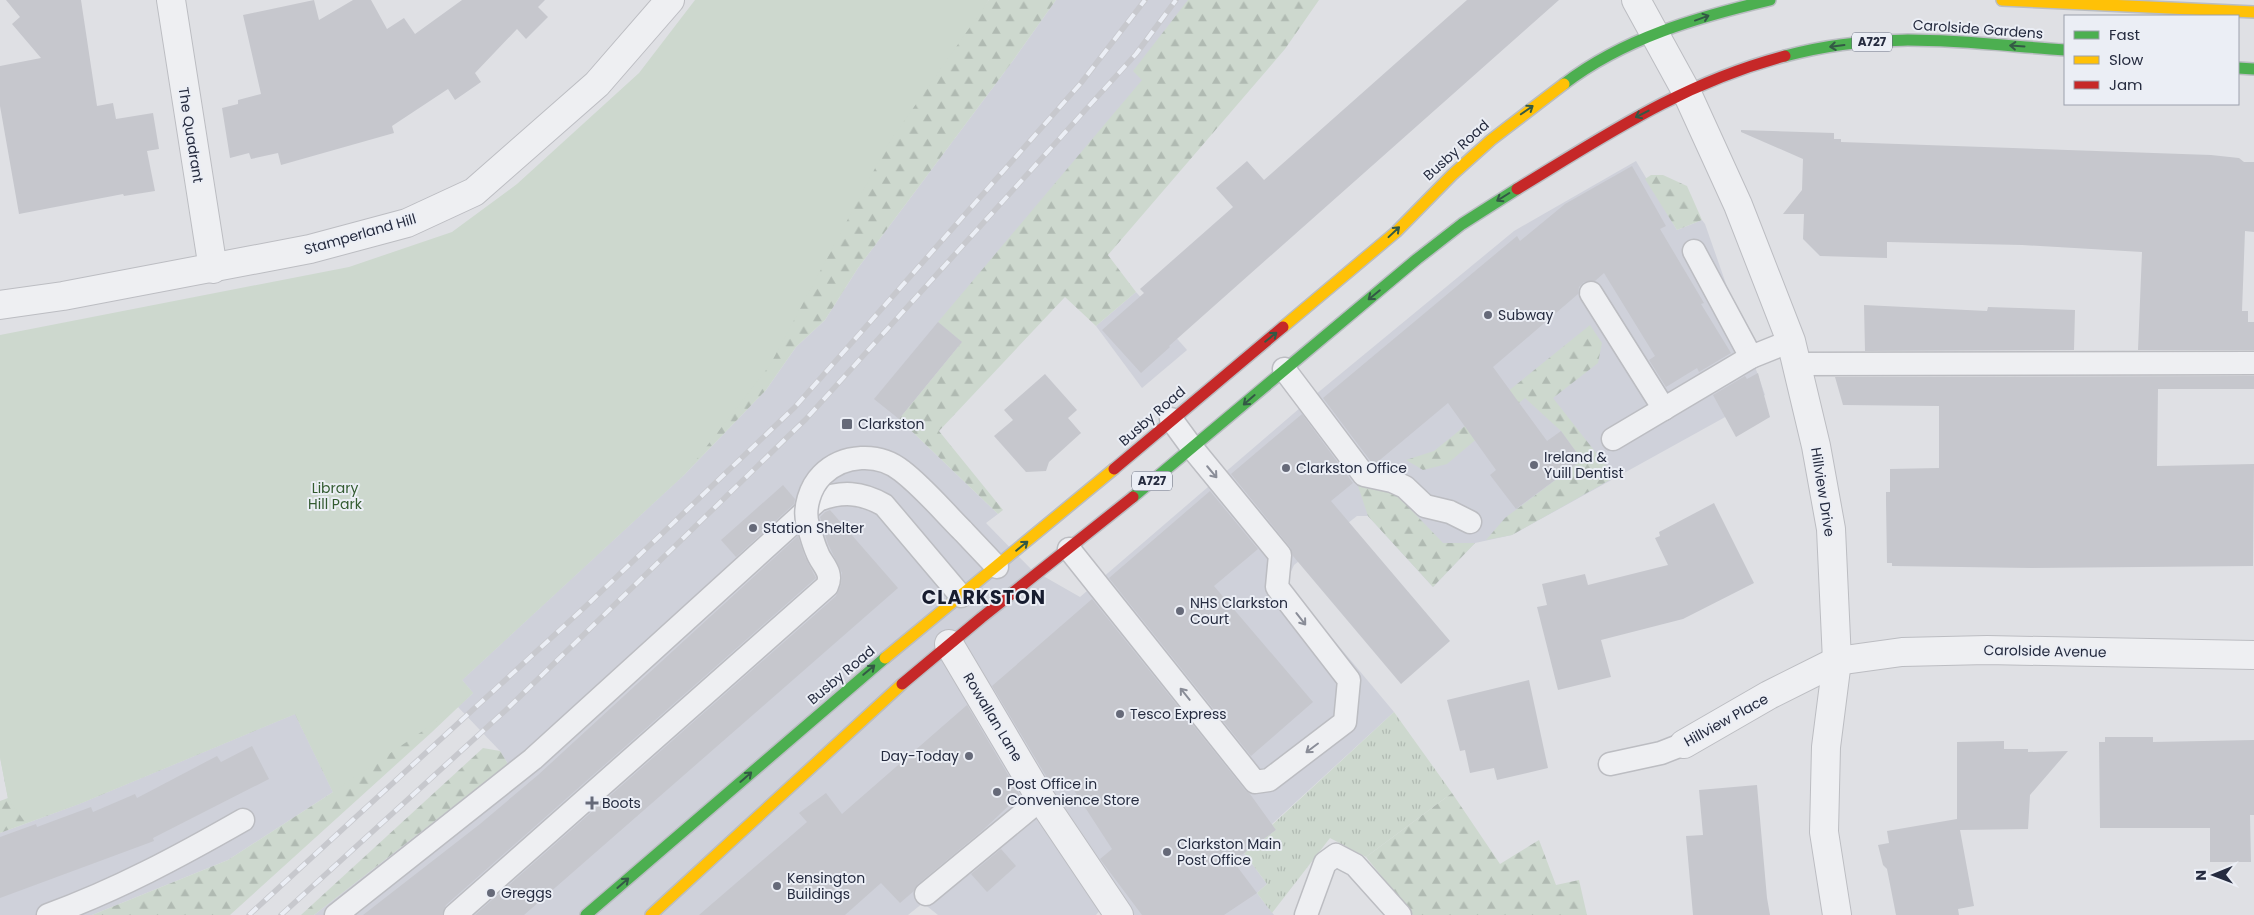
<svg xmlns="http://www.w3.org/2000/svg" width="2254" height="915" font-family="Poppins,sans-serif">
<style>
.built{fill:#cfd1da}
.grass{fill:url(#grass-tufts)}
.forest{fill:url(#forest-firs)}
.green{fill:#cdd8ce}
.building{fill:#c6c7cd}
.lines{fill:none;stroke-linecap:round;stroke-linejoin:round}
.lane-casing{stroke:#bcbdc2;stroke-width:25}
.street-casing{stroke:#bcbdc2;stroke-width:30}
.fast-casing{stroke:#babdc2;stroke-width:14}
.slow-casing{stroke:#babdc2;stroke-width:14}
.jam-casing{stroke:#babdc2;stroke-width:14}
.lane{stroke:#eeeff2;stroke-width:22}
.street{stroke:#eeeff2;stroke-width:28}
.fast{stroke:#4caf50;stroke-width:11}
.slow{stroke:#ffc107;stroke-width:11}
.jam{stroke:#c62828;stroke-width:11}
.rail-casing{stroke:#c7c8cd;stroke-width:5.5}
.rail{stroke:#ebeef5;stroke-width:4;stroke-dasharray:11;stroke-linecap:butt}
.lane-bridge-casing{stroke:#bcbdc2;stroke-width:25;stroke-linecap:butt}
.lane-bridge{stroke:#eeeff2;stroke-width:22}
.oneway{stroke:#335945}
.oneway2{stroke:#8a8d98}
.poi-dot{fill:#666a79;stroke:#ebeef5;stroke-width:2}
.labels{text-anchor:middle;stroke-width:4;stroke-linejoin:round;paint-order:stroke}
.shield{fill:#ebeef5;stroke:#606676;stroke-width:1}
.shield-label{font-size:12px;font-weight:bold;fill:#252b3f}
.street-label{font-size:14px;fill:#252b3f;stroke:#ebeef5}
.poi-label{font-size:14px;fill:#252b3f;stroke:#ebeef5;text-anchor:start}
.park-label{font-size:14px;fill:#335b31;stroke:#ebeef5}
.district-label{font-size:19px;font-weight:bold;letter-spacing:1px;fill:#171c2f;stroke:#ebeef5}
</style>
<defs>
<pattern id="grass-tufts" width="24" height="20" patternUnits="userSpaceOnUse" patternTransform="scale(1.25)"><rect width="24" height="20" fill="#cdd8ce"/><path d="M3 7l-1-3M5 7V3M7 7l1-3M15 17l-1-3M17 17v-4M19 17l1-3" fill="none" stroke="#b0bab2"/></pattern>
<pattern id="forest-firs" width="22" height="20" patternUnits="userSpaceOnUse" patternTransform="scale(1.25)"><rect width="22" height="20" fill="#cdd8ce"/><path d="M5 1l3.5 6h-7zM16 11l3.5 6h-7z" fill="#b0bab2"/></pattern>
</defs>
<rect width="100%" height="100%" fill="#dfe0e4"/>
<!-- built -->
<g class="built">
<polygon points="1056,0 1266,0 962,342 899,419 998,514 986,523 1031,569 1080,597 1315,395 1514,231 1636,161 1677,230 1702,220 1705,224 1765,395 1512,535 1475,543 1433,587 1368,516 1357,516 1294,565 1286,583 1394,712 1272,824 1276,830 1244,853 1267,884 1257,893 1274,915 1134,915 1091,853 1072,868 1082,886 1101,909 1096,915 938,915 923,903 908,915 314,915 508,764 500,751 458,707 473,693 462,680 685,474 766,390 796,347 825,320 858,268 1012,62"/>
<polygon points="1136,292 1187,350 1142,388 1096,326"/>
<polygon points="295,714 333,792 228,860 92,915 0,915 0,833 79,804"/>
</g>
<!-- grass -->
<polygon class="grass" points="1394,712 1452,793 1366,857 1330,838 1272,913 1257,893 1267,884 1244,853 1276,830 1272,825"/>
<!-- forest -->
<g class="forest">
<polygon points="989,0 1056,0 1012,62 858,268 825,320 796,347 766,390 685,474 462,680 473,693 432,732 230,915 92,915 228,860 333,792 295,714 79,804 0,833 0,801 8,798 0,757 983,7"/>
<polygon points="1188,0 1319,0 1285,49 1108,255 1136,292 1096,326 1065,297 939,431 1003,510 998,514 899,419 962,342 938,322 1142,80 1133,71"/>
<polygon points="1651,175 1663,175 1687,186 1702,220 1677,230 1645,179"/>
<polygon points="1590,325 1602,343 1598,363 1553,398 1615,477 1512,535 1486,540 1505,518 1582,460 1561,431 1525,398 1447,464 1423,470 1406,460 1434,451"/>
<polygon points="1357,483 1396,494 1443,543 1475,543 1433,587 1368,516"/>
<polygon points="483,748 500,751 508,764 314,915 301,915"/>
<polygon points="1452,793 1500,864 1539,840 1556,885 1579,880 1587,915 1413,915 1366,857"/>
</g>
<!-- green -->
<polygon class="green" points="695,0 989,0 888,144 770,365 685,474 462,680 473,693 458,707 333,792 295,714 79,804 26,823 8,799 0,757 0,335 349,267 452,232 517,184 639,73"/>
<!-- building -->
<g class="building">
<polygon points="6,0 81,0 97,106 113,103 116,119 153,113 159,149 147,151 155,191 124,196 123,194 19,214 0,106 0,66 41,58 12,24 20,17"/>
<polygon points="314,0 319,20 353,0 371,0 387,29 404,18 415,34 462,0 545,0 538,7 548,17 526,39 517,29 475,73 481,82 455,100 448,89 392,126 394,133 281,165 278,153 251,159 249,153 230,158 222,108 238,104 238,100 261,94 243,15"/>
<polygon points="1467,0 1559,0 1169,346 1170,347 1141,373 1102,330 1144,293 1140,289 1233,207 1216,188 1247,161 1264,180"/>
<polygon points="1741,130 1834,133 1834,139 1841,139 1841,142 2211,155 2239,158 2244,162 2254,162 2254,232 2245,231 2242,311 2248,311 2248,322 2254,322 2254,350 2138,350 2142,252 2022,245 1887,242 1887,258 1820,256 1803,239 1804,214 1783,214 1802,190 1803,159 1741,132"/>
<polygon points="1632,166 1666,226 1660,229 1704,303 1701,304 1731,353 1699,372 1697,368 1666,387 1649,360 1655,356 1604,273 1595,281 1584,282 1579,287 1578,294 1493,367 1547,441 1561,431 1582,460 1516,509 1490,475 1496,470 1448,403 1375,464 1372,463 1323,398 1517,236 1520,241 1565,204"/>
<polygon points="1864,305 1987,311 1988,307 2075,310 2074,350 1865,351"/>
<polygon points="938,322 962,342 899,419 874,399"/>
<polygon points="1758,373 1770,417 1736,437 1713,395 1745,376 1747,379"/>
<polygon points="1045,374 1077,410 1068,418 1081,433 1049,462 1046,471 1026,472 994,436 1013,420 1004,410"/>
<polygon points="2254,376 2254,389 2158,389 2157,466 2254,464 2253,566 2031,568 1892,566 1892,563 1887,563 1886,501 1886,492 1890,492 1890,469 1939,468 1939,406 1843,405 1835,377"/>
<polygon points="1302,414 1353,483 1331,501 1450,641 1401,684 1293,556 1290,547 1231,474"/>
<polygon points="783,485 795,499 794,504 736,557 721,540"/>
<polygon points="1210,491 1258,549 1214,586 1313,702 1251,756 1109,578"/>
<polygon points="1714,503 1754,583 1683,619 1601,640 1611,677 1558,690 1537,607 1547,605 1542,584 1585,574 1588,585 1668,565 1655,538 1660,536 1659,532"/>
<polygon points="830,510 898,588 524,915 475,915 836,596 841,585 842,573 828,544 820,517 825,512"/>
<polygon points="798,536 805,557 816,578 446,905 442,915 363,915 480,824 538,775"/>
<polygon points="1092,599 1245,790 1250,794 1276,830 1233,861 1257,893 1224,915 1142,915 1100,859 1112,849 1066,778 1052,786 992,686"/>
<polygon points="1529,680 1548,768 1497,780 1494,768 1470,773 1465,750 1460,751 1447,700"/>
<polygon points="967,705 1020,795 983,830 918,884 914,891 900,903 881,883 845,915 699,915 807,822 799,813 826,793 842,814"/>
<polygon points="2105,737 2153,737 2153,742 2254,740 2254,815 2250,815 2251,862 2210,862 2210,828 2100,828 2099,742 2105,742"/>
<polygon points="2004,741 2004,749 2028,749 2028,752 2068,751 2030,795 2028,829 1960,830 1974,906 1958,909 1959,915 1896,915 1887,869 1883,865 1878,845 1889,843 1887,831 1957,819 1957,742"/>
<polygon points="252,746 269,779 153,838 154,841 0,898 0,837 36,824 37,827 91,807 93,812 135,794 137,798 217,756 221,762"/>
<polygon points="1757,785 1767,898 1770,915 1693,915 1686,836 1703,835 1699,790"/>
<polygon points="1001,849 1016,866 987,892 971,874"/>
</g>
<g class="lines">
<defs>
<g id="lane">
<polyline points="1694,251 1751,357"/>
<polyline points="1591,293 1664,409"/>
<polyline points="1797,364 2254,363"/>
<polyline points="1284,369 1364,475 1392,481 1405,487 1425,506 1450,512 1470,522"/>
<polyline points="1613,439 1751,357 1791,341"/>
<polyline points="962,530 997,567"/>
<polyline points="1069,549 1255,782 1269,780 1345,722 1349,680 1277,587 1280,555 1193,449 1171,419"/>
<polyline points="1610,764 1661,753 1684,744"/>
<polyline points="926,894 1041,799"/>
<path d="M48,915C117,890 180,856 243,820"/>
<path d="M336,915L533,759L818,500C842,491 861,492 884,505L961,596"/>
<path d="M455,915L827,586C834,572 821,564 817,552C813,543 811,534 808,525"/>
<polyline points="1306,915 1325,863 1336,855 1355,865 1400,915"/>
</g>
<g id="street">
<polyline points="171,0 213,269"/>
<polyline points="1636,0 1686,91 1738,205 1791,341 1816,446 1831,529 1837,661 1826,747 1824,832 1837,915"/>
<polyline points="0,305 63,296 310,249 407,223 474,192 597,84 670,0"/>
<polyline points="949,644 1041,799 1119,915"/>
<polyline points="1684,744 1769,695 1837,661 1902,652 1987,650 2254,655"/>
</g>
<g id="fast">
<path d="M1785,56C1884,29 1966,43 2065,50"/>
<polyline points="2238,68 2254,69"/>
<path d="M1564,84C1624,38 1698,17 1770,0"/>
<polyline points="1133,497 1417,259 1462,224 1517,189"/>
<polyline points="586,915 885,658"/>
</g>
<g id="slow">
<polyline points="2002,0 2254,12"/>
<polyline points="1283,327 1396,232 1452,175 1491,140 1564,84"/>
<polyline points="885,658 1114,469"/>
<polyline points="651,915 902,684"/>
</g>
<g id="jam">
<path d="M1517,189C1606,135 1682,83 1785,56"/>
<polyline points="1114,469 1283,327"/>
<polyline points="902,684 981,618 1133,497"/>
</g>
</defs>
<!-- lane casing -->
<use href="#lane" class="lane-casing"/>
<!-- street casing -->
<use href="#street" class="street-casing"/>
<!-- fast casing -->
<use href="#fast" class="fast-casing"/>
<!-- slow casing -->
<use href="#slow" class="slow-casing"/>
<!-- jam casing -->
<use href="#jam" class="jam-casing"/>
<!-- lane -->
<use href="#lane" class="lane"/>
<!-- street -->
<use href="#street" class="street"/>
<!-- fast -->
<use href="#fast" class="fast"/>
<!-- slow -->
<use href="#slow" class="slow"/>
<!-- jam -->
<use href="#jam" class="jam"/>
<defs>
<g id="rail">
<polyline points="249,915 586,606 795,407 1081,83 1145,0"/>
<polyline points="281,915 506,710 806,419 1136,54 1176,0"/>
</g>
</defs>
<!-- rail casing -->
<use href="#rail" class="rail-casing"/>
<!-- rail -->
<use href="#rail" class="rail"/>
<defs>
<path id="lane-bridge" d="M808,525C803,509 810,487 822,475C843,454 879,452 902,471C924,488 943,511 962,530"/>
</defs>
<!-- lane-bridge casing -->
<use href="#lane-bridge" class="lane-bridge-casing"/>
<!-- lane-bridge -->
<use href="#lane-bridge" class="lane-bridge"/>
</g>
<!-- one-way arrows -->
<defs><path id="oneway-shaft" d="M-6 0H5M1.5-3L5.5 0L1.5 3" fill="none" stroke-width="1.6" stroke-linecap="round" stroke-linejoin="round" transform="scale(1.25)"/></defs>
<g class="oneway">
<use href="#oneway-shaft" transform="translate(1702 18) rotate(-20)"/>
<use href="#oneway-shaft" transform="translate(1837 46) rotate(173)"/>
<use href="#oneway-shaft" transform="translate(2017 46) rotate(-176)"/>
<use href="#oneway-shaft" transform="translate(1527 110) rotate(-35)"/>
<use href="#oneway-shaft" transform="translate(1642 114) rotate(153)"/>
<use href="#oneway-shaft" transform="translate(1503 197) rotate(148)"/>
<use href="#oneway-shaft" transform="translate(1394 232) rotate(-43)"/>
<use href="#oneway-shaft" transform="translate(1374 295) rotate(141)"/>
<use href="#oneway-shaft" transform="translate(1271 337) rotate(-39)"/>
<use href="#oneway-shaft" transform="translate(1249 400) rotate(139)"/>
<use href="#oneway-shaft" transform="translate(1022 546) rotate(-39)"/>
<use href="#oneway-shaft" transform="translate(869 670) rotate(-40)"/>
<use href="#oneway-shaft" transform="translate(746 777) rotate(-41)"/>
<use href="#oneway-shaft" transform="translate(623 883) rotate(-41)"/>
</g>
<g class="oneway2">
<use href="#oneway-shaft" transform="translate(1212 472) rotate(50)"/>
<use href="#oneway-shaft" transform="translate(1301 619) rotate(52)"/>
<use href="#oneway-shaft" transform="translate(1185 694) rotate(-129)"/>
<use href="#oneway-shaft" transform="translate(1312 748) rotate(143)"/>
</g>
<!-- markers -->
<g class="poi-dot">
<circle cx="1488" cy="315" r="5"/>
<rect x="841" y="418" width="12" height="12" rx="2.5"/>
<circle cx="1534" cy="465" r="5"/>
<circle cx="1286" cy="468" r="5"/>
<circle cx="753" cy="528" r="5"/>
<circle cx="1180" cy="611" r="5"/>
<circle cx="1120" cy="714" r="5"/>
<circle cx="969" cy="756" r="5"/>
<circle cx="997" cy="792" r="5"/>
<path d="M589.5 795.5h5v5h5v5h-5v5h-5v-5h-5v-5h5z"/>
<circle cx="1167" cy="852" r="5"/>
<circle cx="777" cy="886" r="5"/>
<circle cx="491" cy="893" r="5"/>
</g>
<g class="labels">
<!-- shield labels -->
<g class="shield">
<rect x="1852" y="32.5" width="40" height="19" rx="4"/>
<rect x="1132" y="471.5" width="40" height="19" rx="4"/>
</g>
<g class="shield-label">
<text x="1872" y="46">A727</text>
<text x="1152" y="485">A727</text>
</g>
<!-- street labels -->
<g class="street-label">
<text transform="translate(1978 29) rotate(4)" y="5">Carolside Gardens</text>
<text transform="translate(191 135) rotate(81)" y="5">The Quadrant</text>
<text transform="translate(1456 150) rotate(-42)" y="5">Busby Road</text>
<text transform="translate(360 234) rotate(-16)" y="5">Stamperland Hill</text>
<text transform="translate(1152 416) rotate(-41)" y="5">Busby Road</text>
<text transform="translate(1823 492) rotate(81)" y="5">Hillview Drive</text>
<text transform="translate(2045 651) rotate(1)" y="5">Carolside Avenue</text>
<text transform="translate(841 675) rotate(-40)" y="5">Busby Road</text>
<text transform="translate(993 717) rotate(59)" y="5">Rowallan Lane</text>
<text transform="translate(1726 720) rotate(-29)" y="5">Hillview Place</text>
</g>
<!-- poi labels -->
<g class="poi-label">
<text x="1498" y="320">Subway</text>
<text x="858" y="429">Clarkston</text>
<text x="1544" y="462">Ireland &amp;<tspan x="1544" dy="16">Yuill Dentist</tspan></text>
<text x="1296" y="473">Clarkston Office</text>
<text x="763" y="533">Station Shelter</text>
<text x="1190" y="608">NHS Clarkston<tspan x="1190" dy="16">Court</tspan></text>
<text x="1130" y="719">Tesco Express</text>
<text x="959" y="761" text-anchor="end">Day-Today</text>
<text x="1007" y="789">Post Office in<tspan x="1007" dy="16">Convenience Store</tspan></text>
<text x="602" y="808">Boots</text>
<text x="1177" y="849">Clarkston Main<tspan x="1177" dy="16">Post Office</tspan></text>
<text x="787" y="883">Kensington<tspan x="787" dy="16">Buildings</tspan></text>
<text x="501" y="898">Greggs</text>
</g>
<!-- park labels -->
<g class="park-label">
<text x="335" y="493">Library<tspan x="335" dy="16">Hill Park</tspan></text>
</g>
<!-- district labels -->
<g class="district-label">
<text x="984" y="604">CLARKSTON</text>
</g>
</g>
<!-- legend -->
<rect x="2064" y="15" width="175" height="90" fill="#ebeef5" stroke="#9ca0ac"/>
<rect x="2074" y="31" width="25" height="8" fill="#4caf50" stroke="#9ca0ac"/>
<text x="2109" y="40" font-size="15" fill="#252b3f">Fast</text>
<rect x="2074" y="56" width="25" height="8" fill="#ffc107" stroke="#9ca0ac"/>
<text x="2109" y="65" font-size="15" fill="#252b3f">Slow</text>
<rect x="2074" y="81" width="25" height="8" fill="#c62828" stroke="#9ca0ac"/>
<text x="2109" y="90" font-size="15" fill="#252b3f">Jam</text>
<!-- north arrow -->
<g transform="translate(2214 875) rotate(269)" stroke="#ebeef5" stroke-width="4" paint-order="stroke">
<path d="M0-4L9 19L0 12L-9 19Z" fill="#252b3f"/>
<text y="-8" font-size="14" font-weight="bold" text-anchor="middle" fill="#252b3f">N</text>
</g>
</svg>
